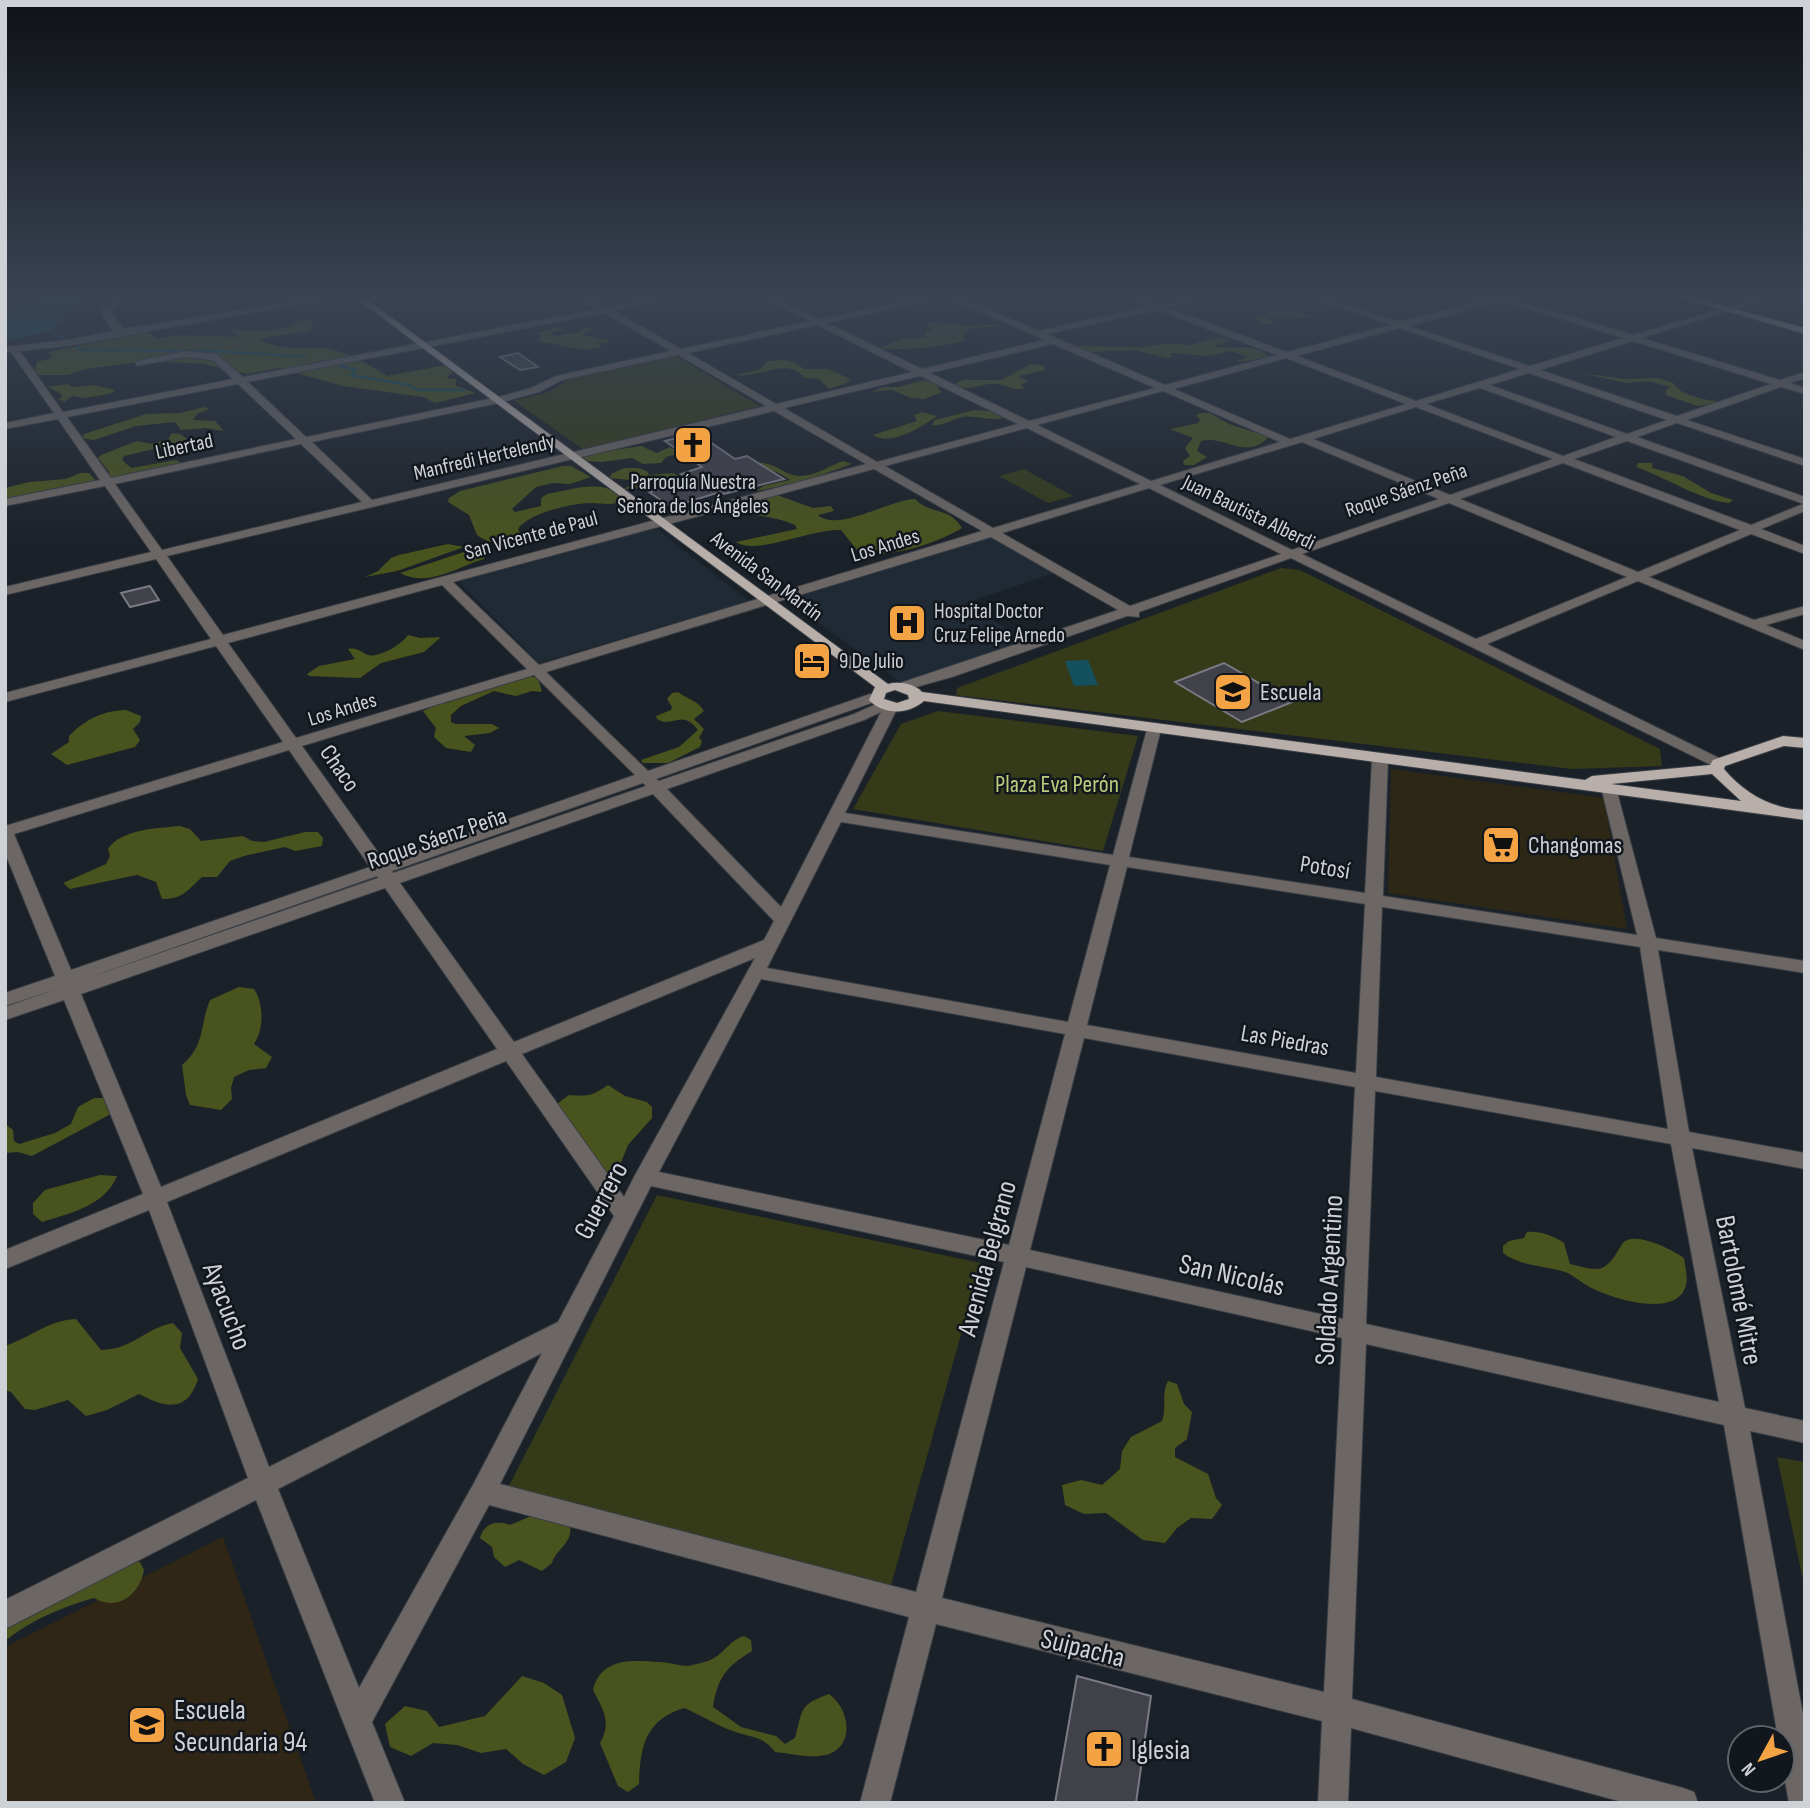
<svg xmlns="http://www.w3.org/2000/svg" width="1810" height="1808" font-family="'Sofia Sans Condensed',sans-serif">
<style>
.commercial{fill:#2d2716}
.built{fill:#202a35}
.education{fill:#2f2616}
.green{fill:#353b19}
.forest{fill:#49531d}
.water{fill:#14505d}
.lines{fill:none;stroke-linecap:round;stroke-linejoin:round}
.stream{stroke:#14505d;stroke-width:2.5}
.building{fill:#41414a;stroke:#7a7a84;stroke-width:2}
.minor-casing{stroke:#383d44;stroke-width:2}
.major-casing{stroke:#383d44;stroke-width:2}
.minor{fill:#6c6765;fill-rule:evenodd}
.major{fill:#b9afaa;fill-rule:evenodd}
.labels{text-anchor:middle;stroke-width:5;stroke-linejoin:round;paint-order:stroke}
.far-street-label{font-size:21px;fill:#ced2d6;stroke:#12171e}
.far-poi-label{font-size:21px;fill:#ced2d6;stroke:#12171e;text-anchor:start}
.poi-label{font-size:24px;fill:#ced2d6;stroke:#12171e;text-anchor:start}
.street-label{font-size:24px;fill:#ced2d6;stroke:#12171e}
.park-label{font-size:24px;fill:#bccd7b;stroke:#12171e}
.near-street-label{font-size:28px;fill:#ced2d6;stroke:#12171e}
.near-poi-label{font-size:28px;fill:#ced2d6;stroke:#12171e;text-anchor:start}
</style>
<rect width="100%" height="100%" fill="#1b2128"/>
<!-- commercial -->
<polygon class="commercial" points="1391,769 1604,798 1627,929 1388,893"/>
<!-- built -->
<g class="built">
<polygon points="654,527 749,601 539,663 456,579"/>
<polygon points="991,537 1054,573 965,603 1027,642 905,685 787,600"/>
</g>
<!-- education -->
<polygon class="education" points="223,1537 316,1803 5,1803 5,1647"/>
<!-- green -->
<g class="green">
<polygon points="674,355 760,406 583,449 514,401 549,392 569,379"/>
<polygon points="1024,469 1073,496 1048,503 999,476"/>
<polygon points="1281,568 1300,570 1660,749 1662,766 1572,769 956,695 957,688"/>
<polygon points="938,711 1138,736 1103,851 853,809 901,724"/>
<polygon points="657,1195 981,1263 891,1585 509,1486"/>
<polygon points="1777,1457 1805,1462 1805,1589"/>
</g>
<!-- forest -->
<g class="forest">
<path d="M1284,307L1313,316C1299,321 1281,313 1268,319L1277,324H1259V321L1248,318L1267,314L1264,310Z"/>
<path d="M303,320H314L310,331L259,339C280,351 300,347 323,348C338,348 375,367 387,376L446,365L454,371L446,378L456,379V386L476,393L435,403L423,397L343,386L278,368L247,374L204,364L188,363L146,361L86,369L68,375H38L34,373L37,362L52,358L48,352L149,332L156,339L181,335L238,337L231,330H270L287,327Z"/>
<path d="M932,322L969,326L996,324L999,326L969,329L963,335L965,340C954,346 888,352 879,348L904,339L926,337L924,333L931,329L926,323Z"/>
<polygon points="557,327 564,329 551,333 555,336 576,333 585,328 594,329 582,335 610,340 605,344 597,342 602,347 585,350 537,341 543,336 538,333"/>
<path d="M1221,337L1230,341L1213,346C1231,351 1255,341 1268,357L1240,362L1237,361L1248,357L1231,351L1208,356L1171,353L1172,357L1167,358L1134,350L1090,352L1076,346L1143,347L1167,343L1189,345Z"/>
<path d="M784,360L794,362L804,369H828L848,378L850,382L829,389L819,379L804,378C789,356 757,379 736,375L761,369L768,361Z"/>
<path d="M1031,364L1044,366L1046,370L1018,376L1028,381L1021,385L1024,388C1012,392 1007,384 996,384C981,382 969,394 955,384L963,380H1001Z"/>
<polygon points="1581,373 1625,379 1658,378 1673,383 1682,392 1702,399 1722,402 1697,406 1666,395 1665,391 1670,387 1648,381 1626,383"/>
<polygon points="923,380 940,385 938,389 942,392 924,399 911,398 892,390 871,392 883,387 899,387"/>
<polygon points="68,384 72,387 93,385 116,390 109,394 84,398 72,396 64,402 58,399 62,397 61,394 48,387"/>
<polygon points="204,407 209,409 197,414 193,420 215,421 224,431 206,428 181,430 175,422 136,426 94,440 82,438 84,434 146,414 180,413"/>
<path d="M974,410L990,411L1005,417C990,423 973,413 959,418C949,421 943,426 932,425L935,420Z"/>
<path d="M922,412L937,416C923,426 891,447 873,435L917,421L914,415Z"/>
<path d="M1201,413H1210L1229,424L1269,437C1245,461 1226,435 1201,441L1197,451L1207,457L1194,465H1184L1183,461L1190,456L1185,448L1193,438L1170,429L1198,423L1200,420L1196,415Z"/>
<polygon points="172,433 180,434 187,439 184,442 124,456 122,460 131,468 176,460 180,462 181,469 109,478 109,472 98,458 101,455 137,441 151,444 168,439"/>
<path d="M641,446L657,453L670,447L681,453L666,457L661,463L643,464L632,458L601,462L586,461L583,458C589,454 631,447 641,446Z"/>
<path d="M843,461L852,464L804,481L757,491L763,486L790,480C779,471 767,470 755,463C775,461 782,474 798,476C814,477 829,466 843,461Z"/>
<path d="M1638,463H1652V468L1683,476L1711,493L1733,500L1729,503C1702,501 1663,476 1636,467Z"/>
<path d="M563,466H571L591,477L570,484L553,483L536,487L512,509L515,512L541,506V498L547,494C572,490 605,477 624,499C613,507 604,503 591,503C573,503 528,513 518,529L522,536C509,547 490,545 477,535L469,515L448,502L449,498L460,491Z"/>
<polygon points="624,468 638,468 647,471 649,475 673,473 687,480 683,484 645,481 657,487 623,489 640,481 610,478 611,474"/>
<polygon points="80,473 89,473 96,481 46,490 5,503 5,488 29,482 66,479"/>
<path d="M777,495L813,508L831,506L834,511L818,515C837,533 891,499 915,499C930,515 949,506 962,528C934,545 893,556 861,555L841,530C812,528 756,556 736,542L797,529L795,525C775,516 752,515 730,512L729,509Z"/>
<polygon points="448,544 464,547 397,571 365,577 378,571 391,558 399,555"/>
<path d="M470,550L484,555V559C457,567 428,588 400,573Z"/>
<path d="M408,635L420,638L441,637L424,652L381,663L360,678L309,676L307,674L319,666L355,659L348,649C358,647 360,652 368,655C380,658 402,644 408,635Z"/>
<polygon points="529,676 538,678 542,692 532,691 516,696 494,691 461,706 451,715 451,722 455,724 492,724 499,728 490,733 464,736 475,745 471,752 446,748 434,737 436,728 423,711 461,695 473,695 481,690"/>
<path d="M678,692C689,700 697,700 704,711L694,719L704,729L699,738L702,741L700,747L668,763H643L641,760L679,747L698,730C681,708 672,729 657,719L656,716L671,710L672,707L667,699L672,693Z"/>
<path d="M126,710L141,716L140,722L133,729L140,740L135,747L67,765L51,754L69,742V736C86,719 102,711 126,710Z"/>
<path d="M180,826L190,829L201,841L243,836L252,841L264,842L305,832H318L323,838L322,846L295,851L285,847L244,856L230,861L217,877H202C187,891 183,899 162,899L156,882L137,875L70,889L63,883L106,864L110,856L108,849C121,829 158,828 180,826Z"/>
<path d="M239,987L254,989C264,1004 264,1029 254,1044L272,1057L266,1068L249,1070L234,1077L231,1088L232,1099L221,1110L190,1105L186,1095L182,1065C206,1044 199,1027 210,1000Z"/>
<path d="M608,1085L625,1096L647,1102L652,1107V1118L628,1145L616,1175L608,1180L557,1104L569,1095C589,1096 590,1097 608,1085Z"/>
<polygon points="94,1098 110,1098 113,1109 109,1115 32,1156 18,1152 5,1153 5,1124 13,1130 14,1141 19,1144 55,1133 71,1124 78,1107"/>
<path d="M100,1175L117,1176C105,1206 70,1213 42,1222L33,1214V1203L45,1190Z"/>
<path d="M1527,1232C1540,1231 1554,1236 1564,1243L1570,1264C1580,1266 1592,1271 1602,1268C1613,1263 1617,1251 1623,1243C1634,1230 1673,1250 1684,1258C1685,1266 1688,1277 1686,1285C1678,1320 1608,1298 1588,1286C1580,1282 1574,1275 1565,1272C1543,1265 1522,1267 1503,1253V1246L1509,1241L1524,1238Z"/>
<path d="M76,1319L101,1350C134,1349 143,1329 173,1323L182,1333L180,1348L198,1379C187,1413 166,1408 139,1394L107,1410L86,1416L68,1400L35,1410L25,1409L11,1392L5,1390V1346C32,1337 46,1321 76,1319Z"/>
<path d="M1168,1381L1177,1384L1184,1404L1192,1412L1187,1439L1175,1448V1457L1208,1474L1216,1498L1222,1505L1212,1519L1191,1518L1177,1528L1165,1543L1143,1540L1106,1513L1084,1514L1065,1505L1062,1485L1081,1480L1102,1485L1120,1469L1122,1451L1131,1437L1162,1421C1167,1407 1161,1394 1168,1381Z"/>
<path d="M536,1514L570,1526C573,1543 556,1549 552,1563L542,1571L519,1560L505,1567L494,1557L492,1547L480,1538C484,1523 497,1520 510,1525Z"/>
<path d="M130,1560L140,1562L144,1570C140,1594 118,1612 94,1598C63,1607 30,1620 5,1641V1620Z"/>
<path d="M744,1636L751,1640L752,1651C726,1667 718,1677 713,1707L741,1727L776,1736L785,1744L795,1738C803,1710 798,1705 829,1694C851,1710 855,1748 825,1755C810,1759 790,1753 775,1752C763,1736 753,1738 736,1732C719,1727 701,1715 684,1708C645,1720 640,1747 639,1784L628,1792L618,1786L600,1743C612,1722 603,1710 593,1690C601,1657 632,1660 660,1662C671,1662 682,1668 693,1665C699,1663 708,1662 714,1658C726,1651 730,1640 744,1636Z"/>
<polygon points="522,1676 544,1683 562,1695 575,1738 566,1762 544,1775 523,1764 506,1749 481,1753 457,1745 433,1743 411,1756 390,1747 385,1724 405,1706 427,1711 439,1727 485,1716"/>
</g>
<!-- water -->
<g class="water">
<polygon points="19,295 87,295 84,300 69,307 55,327 46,332 5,341 5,313 30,307 36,301"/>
<polygon points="1088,660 1098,685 1074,686 1065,661"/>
</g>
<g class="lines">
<!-- stream -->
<g class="stream">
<polyline points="44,328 65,339"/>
<polyline points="76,347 84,350 215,351 306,357"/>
<polyline points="338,365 355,370 351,375 409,385 417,390 464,390"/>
</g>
</g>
<!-- building -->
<g class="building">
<polygon points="518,353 538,367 520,370 500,357"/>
<polygon points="697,433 735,459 747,456 784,479 724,494 720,492 671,507 649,492 691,481 681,474 702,467 665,441"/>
<polygon points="150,586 159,600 130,607 121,593"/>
<polygon points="1224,663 1292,702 1242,722 1175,682"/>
<polygon points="1077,1676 1151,1696 1136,1803 1055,1803"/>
</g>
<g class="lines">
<defs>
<path id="minor" d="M121,295H130L111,311L123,329L332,295H350L68,346L20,351L63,412L233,379L213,360L185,357L136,366V362L139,361L185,351L216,354L243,377L597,309L576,295H586L607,307L669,295H685L614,311L681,349L810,321L759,295H769L819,319L933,295H955L1039,331L1148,306L1122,295C1135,295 1147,304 1160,304C1178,304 1196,295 1215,295L1167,307L1287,352L1390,325L1306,295H1318L1400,322L1500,295H1517L1510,298L1633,335L1768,295H1780L1642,338L1780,380L1805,372V378L1790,383L1805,388V394L1781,387L1687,420L1805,459V466L1677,423L1637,437L1805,497V511L1761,529L1805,546V554L1751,534L1649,577L1754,620L1805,606V614L1766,625L1805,641V650L1638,581L1487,644L1723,760L1726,763L1723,766H1713L1291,558L1139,612V617L1127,616L952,677L902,691L895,687L897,684L1118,610L991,537L546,672L648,771L870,694H880L882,697L880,700L656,779L659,781L854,714L883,701L898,707L845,813L1113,855L1147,729L1149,726H1159L1161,729L1129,857L1365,893L1372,759L1380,754L1388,759L1383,896L1637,935L1602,791L1610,786L1616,788L1656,938L1805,961V973L1658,950L1689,1132L1805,1153V1169L1692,1148L1745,1408L1805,1421V1443L1750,1431L1805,1725V1803H1789L1782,1764V1738H1778L1724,1425L1366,1344L1352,1699L1683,1788L1694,1792L1698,1803H1626L1351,1728L1348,1803H1318L1322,1721L936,1624L890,1803H860L909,1617L489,1505L372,1722L405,1803H375L256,1500L5,1629V1600L248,1478L149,1210L5,1269V1250L143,1194L64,1000L5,1020V1007L60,988L5,1006V993L55,976L5,853V826L283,742L216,646L5,702V693L211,639L156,559L5,595V587L151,552L105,486L5,506V499L100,480L58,419L5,429V423L54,413L11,352L5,353V347L68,340L113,331L103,316L102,310ZM946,297L1045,340L922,369L827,323ZM1501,301L1623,338L1530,366L1409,326ZM1157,310L1277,355L1165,385L1047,334ZM604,313L671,351L556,376L531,388L498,397L306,437L248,382ZM817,325L912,372L776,404L688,353ZM1399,328L1520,369L1416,401L1297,356ZM1633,341L1771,384L1677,416L1540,370ZM1053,344L1155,388L1029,421L930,373ZM678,355L766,406L372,500L312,442L499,403L539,392L562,380ZM1286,358L1406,404L1290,439L1174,389ZM1529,373L1667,420L1627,434L1490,385ZM920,376L1018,424L877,462L784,408ZM238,384L296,439L111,478L67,417ZM1480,388L1616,437L1563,456L1426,404ZM1163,391L1280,442L1151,481L1037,425ZM1416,407L1553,459L1450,495L1313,439ZM774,411L866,464L223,635L167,556ZM1027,428L1140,484L993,528L885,466ZM1627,441L1801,503L1803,504L1751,525L1574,459ZM1302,442L1439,499L1292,550L1160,485ZM301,444L362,502L162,550L115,484ZM1563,463L1740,530L1638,572L1460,499ZM874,469L982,531L539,665L453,582ZM1149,488L1281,554L1130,606L1002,533ZM1449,503L1627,577L1476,639L1302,554ZM442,585L527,669L296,738L228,643ZM534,675L635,775L385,862L302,746ZM881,712L781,907L667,789L864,720ZM289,750L370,867L71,970L14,834ZM643,783L646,786L393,873L392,871ZM653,794L774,921L764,940L514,1042L400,883ZM841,822L1110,865L1068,1022L767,968ZM1127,867L1365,904L1356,1073L1087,1025ZM377,876L378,878L76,982ZM385,888L497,1049L161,1187L81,994ZM1382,907L1640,947L1668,1129L1376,1077ZM755,958L634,1177L624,1197L522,1054ZM761,979L1065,1034L1009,1245L659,1172ZM1084,1038L1355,1087L1343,1319L1030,1250ZM506,1061L614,1216L558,1322L269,1467L167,1202ZM1375,1091L1671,1144L1719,1402L1366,1324ZM651,1186L1004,1262L916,1592L500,1484ZM1026,1267L1342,1338L1324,1692L942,1598ZM542,1353L474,1483L359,1688L278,1489Z"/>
<g id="major">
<path d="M352,295H361L888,684C899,681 915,684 922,692L1585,780L1592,776L1710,765L1713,760L1783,736L1805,738V748L1784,746L1725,766L1724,769C1745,794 1772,809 1805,810V820L924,701C908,715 883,715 869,700L875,687ZM895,690L908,695L909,699L897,703L884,699L886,693ZM1712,774L1741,801L1611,784Z"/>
<polygon points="1672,295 1685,295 1805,328 1805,334"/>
</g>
</defs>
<!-- minor casing -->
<use href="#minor" class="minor-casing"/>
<!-- major casing -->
<use href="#major" class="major-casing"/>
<!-- minor -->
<use href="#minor" class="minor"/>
<!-- major -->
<use href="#major" class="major"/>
</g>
<!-- sky -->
<linearGradient id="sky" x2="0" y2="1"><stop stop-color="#0f1216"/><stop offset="0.54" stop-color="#394353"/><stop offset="1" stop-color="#394353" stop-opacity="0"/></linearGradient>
<rect width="1810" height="548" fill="url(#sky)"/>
<!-- icons -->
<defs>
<symbol id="church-square" viewBox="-11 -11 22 22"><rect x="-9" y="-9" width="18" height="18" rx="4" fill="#f4a344" stroke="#12171e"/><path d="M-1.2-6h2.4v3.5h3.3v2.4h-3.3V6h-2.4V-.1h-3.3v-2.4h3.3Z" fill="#111"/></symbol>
<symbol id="hospital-square" viewBox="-11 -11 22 22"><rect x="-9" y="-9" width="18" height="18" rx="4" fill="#f4a344" stroke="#12171e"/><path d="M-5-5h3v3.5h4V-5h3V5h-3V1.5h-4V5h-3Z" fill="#111"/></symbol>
<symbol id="hotel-square" viewBox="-11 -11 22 22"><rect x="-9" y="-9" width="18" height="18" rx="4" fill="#f4a344" stroke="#12171e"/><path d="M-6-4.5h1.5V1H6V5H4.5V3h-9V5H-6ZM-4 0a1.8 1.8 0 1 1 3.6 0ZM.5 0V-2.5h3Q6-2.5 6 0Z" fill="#111"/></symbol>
<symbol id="school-square" viewBox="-11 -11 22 22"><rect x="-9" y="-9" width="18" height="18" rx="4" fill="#f4a344" stroke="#12171e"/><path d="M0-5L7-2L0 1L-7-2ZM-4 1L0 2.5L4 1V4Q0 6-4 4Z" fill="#111"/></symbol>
<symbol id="supermarket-square" viewBox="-11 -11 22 22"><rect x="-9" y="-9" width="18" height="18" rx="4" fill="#f4a344" stroke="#12171e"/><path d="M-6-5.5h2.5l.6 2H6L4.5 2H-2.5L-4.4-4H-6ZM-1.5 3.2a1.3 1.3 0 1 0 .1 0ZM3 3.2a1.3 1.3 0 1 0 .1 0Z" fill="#111"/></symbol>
</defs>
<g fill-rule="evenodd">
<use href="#church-square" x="671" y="423" width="44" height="44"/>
<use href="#hospital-square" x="885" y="601" width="44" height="44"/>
<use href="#hotel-square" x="790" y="639" width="44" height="44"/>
<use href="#school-square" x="1211" y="670" width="44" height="44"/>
<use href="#supermarket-square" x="1479" y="823" width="44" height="44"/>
<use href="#school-square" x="125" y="1703" width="44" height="44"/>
<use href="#church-square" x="1082" y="1727" width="44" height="44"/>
</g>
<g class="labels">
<!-- far-street labels -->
<g class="far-street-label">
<text transform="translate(184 446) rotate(-12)" y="7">Libertad</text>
<text transform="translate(484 457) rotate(-13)" y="7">Manfredi Hertelendy</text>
<text transform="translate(1406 490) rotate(-19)" y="7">Roque Sáenz Peña</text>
<text transform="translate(1249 512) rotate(26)" y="7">Juan Bautista Alberdi</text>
<text transform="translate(531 535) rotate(-15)" y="7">San Vicente de Paul</text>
<text transform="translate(885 545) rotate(-17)" y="7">Los Andes</text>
<text transform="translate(767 576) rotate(37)" y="7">Avenida San Martín</text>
<text transform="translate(342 709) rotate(-17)" y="7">Los Andes</text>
</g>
<!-- far-poi labels -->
<g class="far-poi-label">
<text x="693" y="489" text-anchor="middle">Parroquía Nuestra<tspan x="693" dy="24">Señora de los Ángeles</tspan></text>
<text x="934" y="618">Hospital Doctor<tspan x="934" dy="24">Cruz Felipe Arnedo</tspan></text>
<text x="839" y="668">9 De Julio</text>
</g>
<!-- poi labels -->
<g class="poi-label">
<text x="1260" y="700">Escuela</text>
<text x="1528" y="853">Changomas</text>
</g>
<!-- street labels -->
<g class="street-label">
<text transform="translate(340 768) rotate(55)" y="8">Chaco</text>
<text transform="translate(437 838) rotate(-19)" y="8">Roque Sáenz Peña</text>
<text transform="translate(1325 867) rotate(9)" y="8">Potosí</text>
<text transform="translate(1285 1040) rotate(10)" y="8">Las Piedras</text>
</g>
<!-- park labels -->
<g class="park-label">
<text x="1057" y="792">Plaza Eva Perón</text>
</g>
<!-- near-street labels -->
<g class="near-street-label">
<text transform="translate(600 1200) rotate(-62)" y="10">Guerrero</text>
<text transform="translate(986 1258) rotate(-75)" y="10">Avenida Belgrano</text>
<text transform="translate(1232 1274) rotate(13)" y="10">San Nicolás</text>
<text transform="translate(1328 1280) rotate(-87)" y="10">Soldado Argentino</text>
<text transform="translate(1740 1290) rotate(79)" y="10">Bartolomé Mitre</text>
<text transform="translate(228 1306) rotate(69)" y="10">Ayacucho</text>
<text transform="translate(1083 1647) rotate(14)" y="10">Suipacha</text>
</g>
<!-- near-poi labels -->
<g class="near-poi-label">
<text x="174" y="1719">Escuela<tspan x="174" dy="32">Secundaria 94</tspan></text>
<text x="1131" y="1759">Iglesia</text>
</g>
</g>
<!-- border -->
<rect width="1810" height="1808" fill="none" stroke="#ced2d6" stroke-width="14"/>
<!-- north arrow -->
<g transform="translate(1761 1759) rotate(230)"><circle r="33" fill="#12171e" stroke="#5d6268" stroke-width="2"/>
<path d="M0-5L12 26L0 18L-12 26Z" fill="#f4a344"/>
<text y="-10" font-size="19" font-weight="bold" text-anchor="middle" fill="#ced2d6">N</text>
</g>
</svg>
